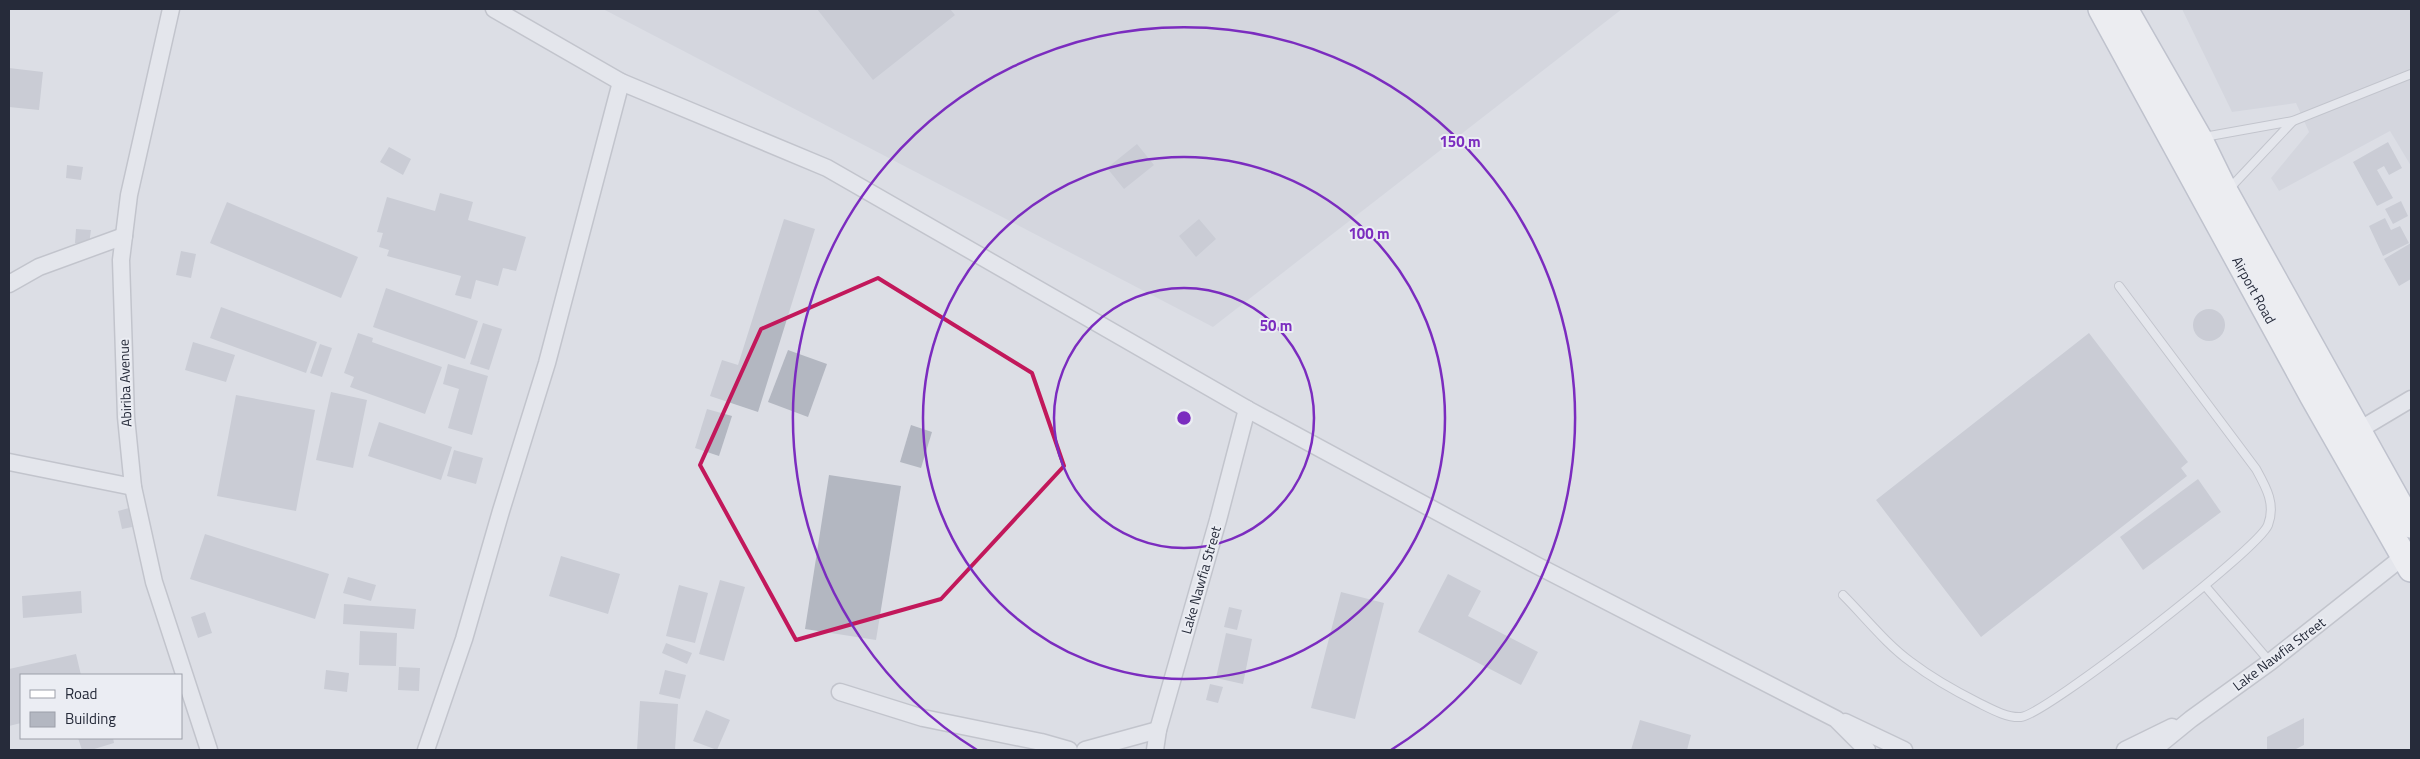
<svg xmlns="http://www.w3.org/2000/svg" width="2420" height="759" font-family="'Titillium Web',sans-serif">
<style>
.built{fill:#cacdd6}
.building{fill:#b3b7c1}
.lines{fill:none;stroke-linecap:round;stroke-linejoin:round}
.service-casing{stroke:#a2a5ae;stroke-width:10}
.minor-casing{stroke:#a2a5ae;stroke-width:19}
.primary-casing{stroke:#9ca1b0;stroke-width:28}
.service{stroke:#eeeff4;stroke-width:8}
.minor{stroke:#eeeff4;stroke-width:16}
.primary{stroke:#fff;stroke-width:25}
.marked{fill:none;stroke:#c2185b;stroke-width:4;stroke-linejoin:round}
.ring{fill:none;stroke:#7b2cbf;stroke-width:2.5}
.labels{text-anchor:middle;stroke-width:4;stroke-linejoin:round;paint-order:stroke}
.street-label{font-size:14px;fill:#262b3a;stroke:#ebedf3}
.centre{fill:#7b2cbf;stroke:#ebedf3;stroke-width:2.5}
.ring-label{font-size:15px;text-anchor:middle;font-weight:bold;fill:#7b2cbf;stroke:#ebedf3;stroke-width:4;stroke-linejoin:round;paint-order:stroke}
</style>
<rect width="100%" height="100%" fill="#dcdee5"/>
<!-- built -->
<g class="built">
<polygon points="603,9 1622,9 1213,327"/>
<polygon points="2182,9 2411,9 2411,166 2390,131 2279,191 2271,178 2309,132 2296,103 2232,112"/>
</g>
<!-- building -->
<g class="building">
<polygon points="817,9 950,9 955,15 873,80"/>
<polygon points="9,68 43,72 39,110 9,107"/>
<polygon points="2388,142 2402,168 2389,175 2384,166 2377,170 2393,198 2377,206 2353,162"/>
<polygon points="1137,144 1154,165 1124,189 1107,168"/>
<polygon points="389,147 411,159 403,175 380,162"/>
<polygon points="67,165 83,167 81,180 66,178"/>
<polygon points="440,193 473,202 468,220 526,237 516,271 503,268 498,286 476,280 471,299 455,295 461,276 387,256 389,250 379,247 383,233 377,232 387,197 435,211"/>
<polygon points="2401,201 2408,216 2393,224 2385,209"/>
<polygon points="227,202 358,257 341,298 210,243"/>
<polygon points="2385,218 2391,230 2400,226 2409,243 2383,256 2369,226"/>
<polygon points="784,219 815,229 758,412 710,396 722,360 738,365"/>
<polygon points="1199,219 1216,239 1196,257 1179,236"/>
<polygon points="76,229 91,230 89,244 75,243"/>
<polygon points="2411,243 2411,279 2399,286 2384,259"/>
<polygon points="181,251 196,254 191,278 176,275"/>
<polygon points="386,288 478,321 465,359 373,327"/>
<polygon points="221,307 317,342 306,373 210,338"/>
<circle cx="2209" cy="325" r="16"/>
<polygon points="483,323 502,329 489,370 470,364"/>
<polygon points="358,333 373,338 372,342 442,367 425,414 350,387 354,377 344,373"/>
<polygon points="2089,333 2188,462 2181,468 2187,476 1981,637 1876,500"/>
<polygon points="193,342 235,355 226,382 185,370"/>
<polygon points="320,344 332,348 322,377 310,373"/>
<polygon points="788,350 827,364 808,417 768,402"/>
<polygon points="448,364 488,376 472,435 448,428 459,389 443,384"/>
<polygon points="331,392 367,400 353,468 316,460"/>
<polygon points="236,395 315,410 296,511 217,496"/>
<polygon points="707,409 732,416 719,456 695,448"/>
<polygon points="379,422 452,447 441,480 368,456"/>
<polygon points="911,425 932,432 921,468 900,462"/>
<polygon points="454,450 483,458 476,484 447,476"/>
<polygon points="829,475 901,486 876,640 805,629"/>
<polygon points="2198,479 2221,512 2143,570 2120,537"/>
<polygon points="129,508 132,527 122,529 118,511"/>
<polygon points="205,534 329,574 315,619 190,579"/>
<polygon points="561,556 620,574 608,614 549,596"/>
<polygon points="1448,574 1481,591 1468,616 1538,652 1521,685 1418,632"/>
<polygon points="348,577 376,585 371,601 343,593"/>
<polygon points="720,580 745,587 724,661 699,654"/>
<polygon points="679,585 708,593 695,643 666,636"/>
<polygon points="81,591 82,613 23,618 22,596"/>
<polygon points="1341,592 1384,603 1355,719 1311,708"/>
<polygon points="344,604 416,609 414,629 343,624"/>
<polygon points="1229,607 1242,610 1237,630 1224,627"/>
<polygon points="205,612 212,633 198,638 191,617"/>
<polygon points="360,631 397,633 396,666 359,665"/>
<polygon points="1226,633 1252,639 1243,684 1216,678"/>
<polygon points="666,643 692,653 687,664 662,653"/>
<polygon points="76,654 81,675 21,675 21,723 9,726 9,669"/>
<polygon points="399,667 420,668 419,691 398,690"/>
<polygon points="326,670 349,673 347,692 324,689"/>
<polygon points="665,670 686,675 680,699 659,694"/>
<polygon points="1210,684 1223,687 1218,703 1206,700"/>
<polygon points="640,701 678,704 675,750 637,750"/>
<polygon points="706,710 730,720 717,750 693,741"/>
<polygon points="2304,718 2304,745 2294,750 2267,750 2267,737"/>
<polygon points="1640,720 1691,735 1687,750 1631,750"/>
<polygon points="78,738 113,738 114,743 91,750 82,750"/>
</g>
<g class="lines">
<defs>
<g id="service">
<polyline points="2204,137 2293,121 2411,74"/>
<polyline points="2229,189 2293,121"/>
<polyline points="2206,587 2270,662"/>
<path d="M1843,595C1865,617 1886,644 1911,662C1932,678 1955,691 1979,703C1991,709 2007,718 2021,717C2045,715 2259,549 2268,525C2276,504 2266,487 2256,469L2119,286"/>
</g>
<g id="minor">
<polyline points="171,9 129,195 121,260 126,417 133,487 154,582 209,750"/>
<polyline points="494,9 621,82 827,168 1247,409 1534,564 1836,719 1867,750"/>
<polyline points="9,284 39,267 124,236"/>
<polyline points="2359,430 2411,399"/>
<polyline points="9,462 133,487"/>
<polyline points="840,692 923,718 1041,742 1069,750"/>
<polyline points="1845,722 1904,750"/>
<polyline points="426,750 464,639 501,511 547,363 621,82"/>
<polyline points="1085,750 1158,730"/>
<polyline points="1155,750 1158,730 1218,520 1247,409"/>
<polyline points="2125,750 2172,727"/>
<polyline points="2153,750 2191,719 2270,662 2404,556"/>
</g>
<g id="primary">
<polyline points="2101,9 2313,397 2411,569"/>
<polyline points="2125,9 2199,138 2226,193 2411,525"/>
</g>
</defs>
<!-- service casing -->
<use href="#service" class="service-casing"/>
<!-- minor casing -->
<use href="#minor" class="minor-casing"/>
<!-- primary casing -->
<use href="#primary" class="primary-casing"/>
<!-- service -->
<use href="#service" class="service"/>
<!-- minor -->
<use href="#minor" class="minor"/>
<!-- primary -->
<use href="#primary" class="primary"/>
</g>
<!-- marked area -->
<path d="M0 0H2420V759H0ZM878,278L1032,373L1064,466L941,599L796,640L700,465L761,329Z" fill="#dcdee5" fill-opacity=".55" fill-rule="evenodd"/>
<path class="marked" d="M878,278L1032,373L1064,466L941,599L796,640L700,465L761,329Z"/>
<!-- distance rings -->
<g class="ring">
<circle cx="1184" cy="418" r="130"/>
<circle cx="1184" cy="418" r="261"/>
<path d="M977 750A391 391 0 1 1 1391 750"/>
</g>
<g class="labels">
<!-- street labels -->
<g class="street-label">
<text transform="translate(2254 290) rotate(61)" y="5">Airport Road</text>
<text transform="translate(125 383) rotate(-92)" y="5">Abiriba Avenue</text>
<text transform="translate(1201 580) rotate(-74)" y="5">Lake Nawfia Street</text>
<text transform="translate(2279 654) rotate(-37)" y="5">Lake Nawfia Street</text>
</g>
</g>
<circle cx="1184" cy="418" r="8" class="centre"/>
<g class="ring-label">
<text x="1460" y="147">150 m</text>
<text x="1369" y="239">100 m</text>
<text x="1276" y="331">50 m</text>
</g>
<!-- border -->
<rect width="2420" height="759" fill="none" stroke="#262b3a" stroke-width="20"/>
<!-- legend -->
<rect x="20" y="674" width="162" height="65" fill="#ebedf3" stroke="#9c9fa9"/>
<rect x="30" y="690" width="25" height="8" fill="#ffffff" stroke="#9c9fa9"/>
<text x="65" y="699" font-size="15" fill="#262b3a">Road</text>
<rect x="30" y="712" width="25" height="15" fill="#b3b7c1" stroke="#9c9fa9"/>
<text x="65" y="724" font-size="15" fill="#262b3a">Building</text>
</svg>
